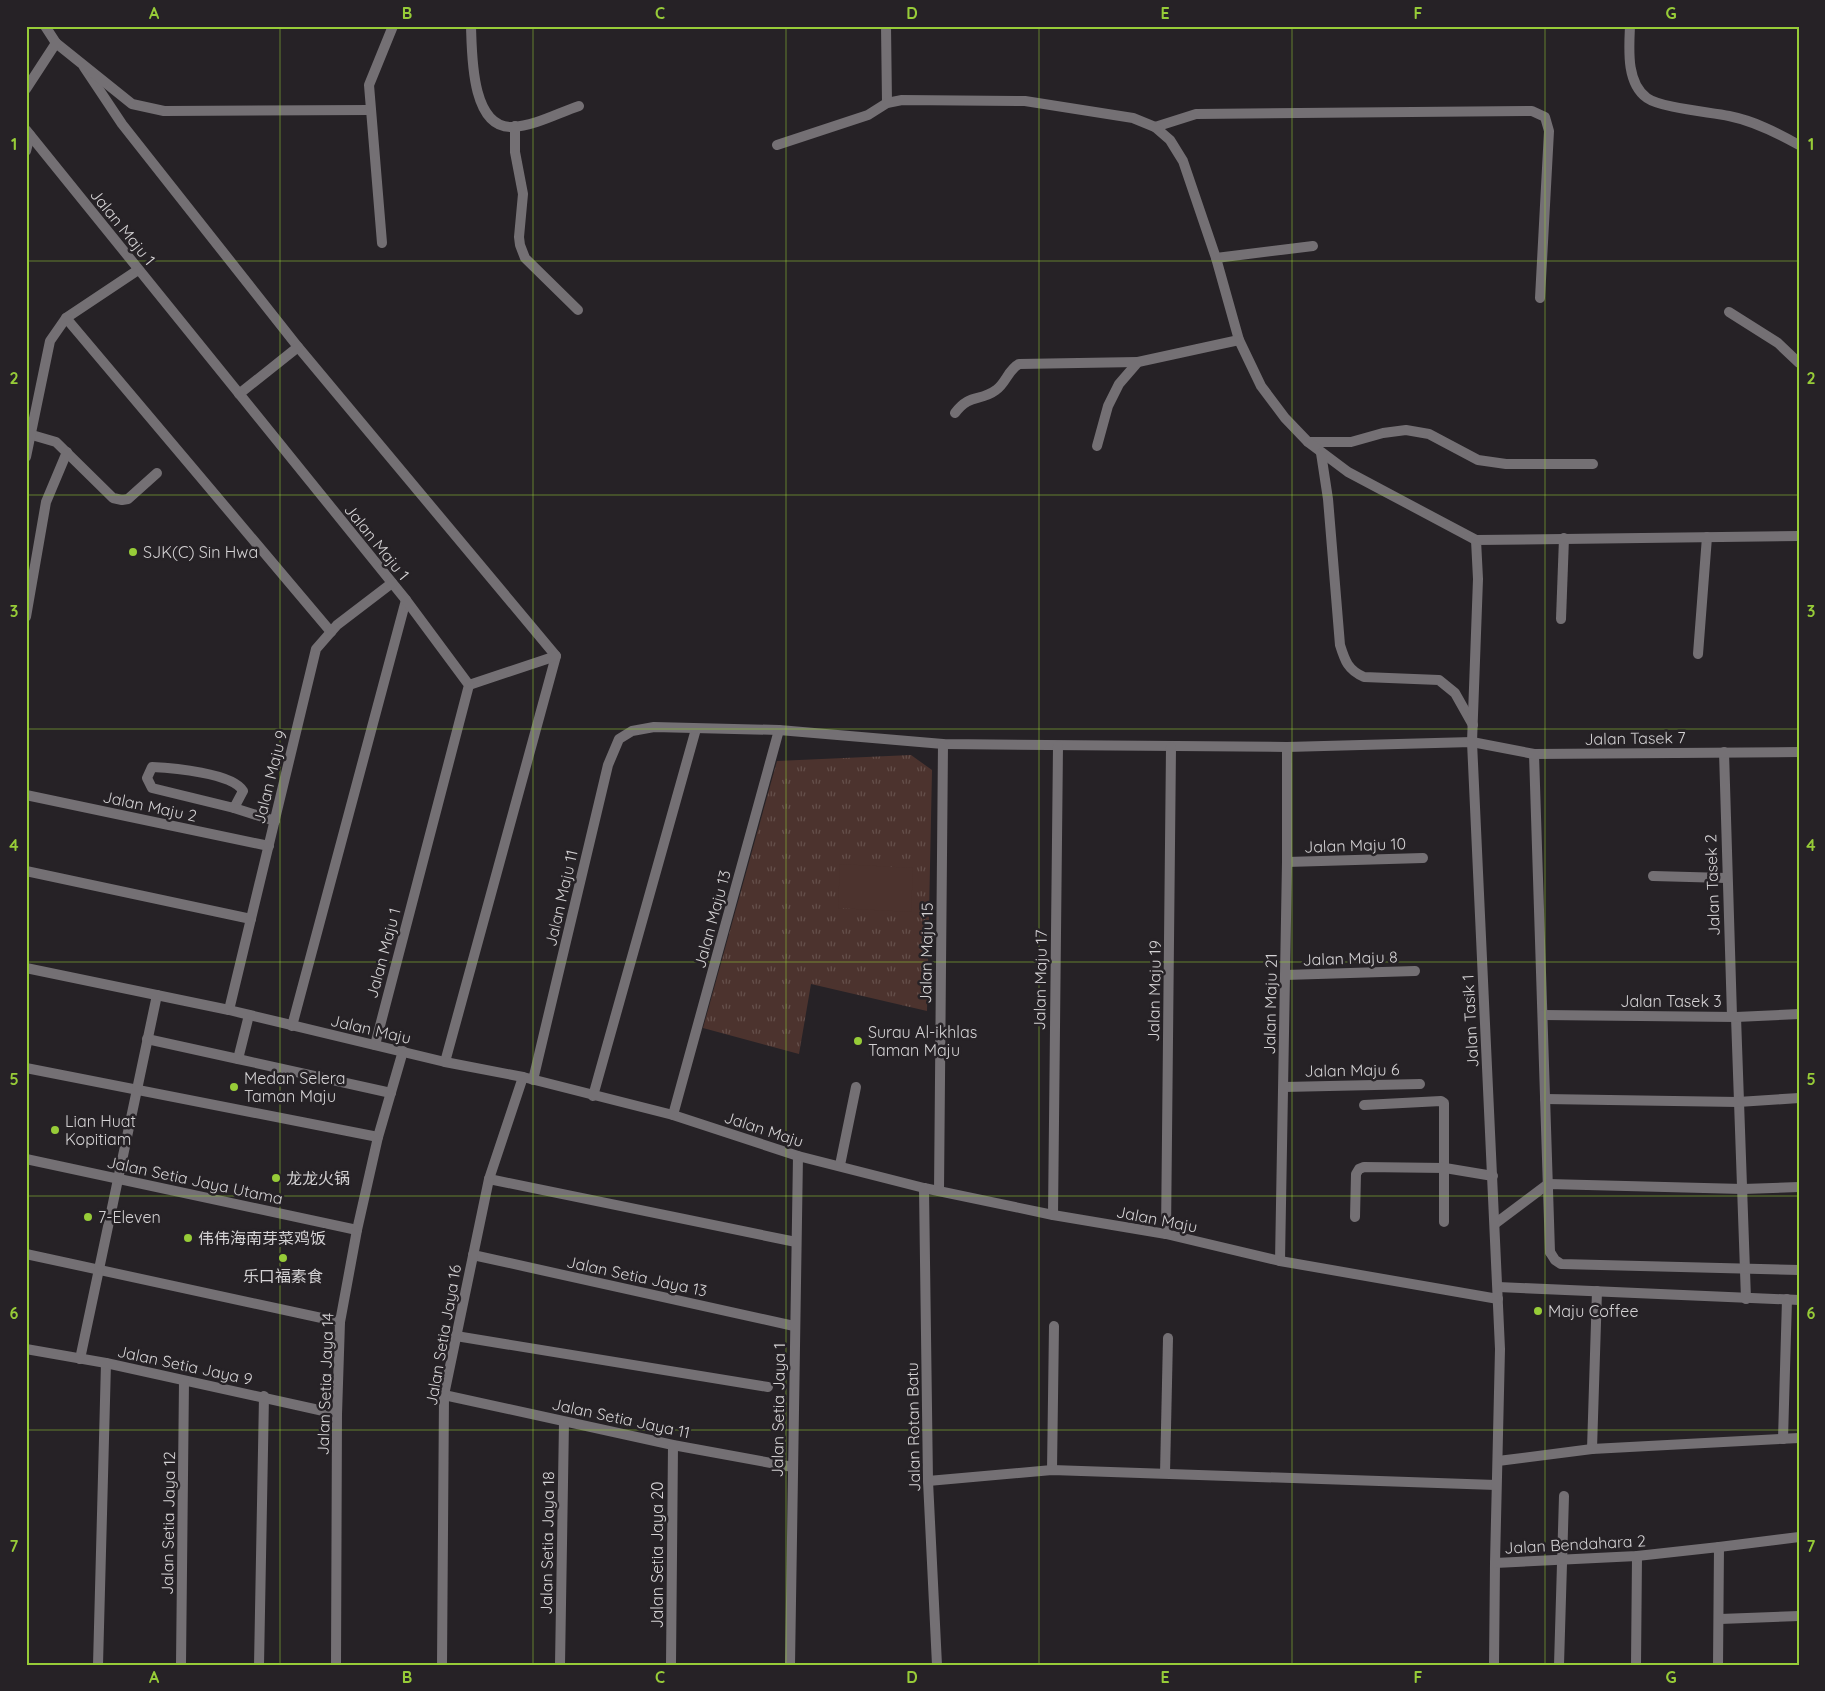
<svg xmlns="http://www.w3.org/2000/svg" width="1825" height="1691" font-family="Quicksand,'Noto Sans SC',sans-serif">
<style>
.grass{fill:url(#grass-tufts)}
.garden{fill:#4c332e}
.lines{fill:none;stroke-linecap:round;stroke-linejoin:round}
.service{stroke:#747074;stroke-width:10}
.minor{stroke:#747074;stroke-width:10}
.tertiary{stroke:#747074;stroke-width:10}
.grid{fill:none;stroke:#97cc38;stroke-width:1;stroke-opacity:0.55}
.poi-dot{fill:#97cc38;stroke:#262226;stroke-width:2}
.labels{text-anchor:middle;stroke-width:5;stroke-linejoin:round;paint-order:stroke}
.street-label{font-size:16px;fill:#d4d2d4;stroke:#262226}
.poi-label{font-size:16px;fill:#d4d2d4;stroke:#262226;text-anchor:start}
.neatline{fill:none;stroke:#97cc38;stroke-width:2}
.grid-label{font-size:16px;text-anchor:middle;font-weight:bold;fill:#97cc38}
</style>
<defs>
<pattern id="grass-tufts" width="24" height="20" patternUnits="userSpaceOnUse" patternTransform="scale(1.25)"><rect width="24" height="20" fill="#4c332e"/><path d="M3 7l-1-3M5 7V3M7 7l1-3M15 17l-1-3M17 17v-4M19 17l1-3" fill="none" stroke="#65504b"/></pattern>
</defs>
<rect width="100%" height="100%" fill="#262226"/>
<!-- grass -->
<polygon class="grass" points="911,755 932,770 927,1011 811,984 799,1054 703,1028 777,761"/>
<!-- garden -->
<polygon class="garden" points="840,864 913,868 911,912 838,908"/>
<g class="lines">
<!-- service -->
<g class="service">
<polyline points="84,67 122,124 298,347 556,656 445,1062"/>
<polyline points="1155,127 1196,114 1532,111 1545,117 1549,131 1540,298"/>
<polyline points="26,151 30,135"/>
<polyline points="1216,258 1313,246"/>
<polyline points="66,318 331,632"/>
<polyline points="239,394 298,347"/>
<polyline points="32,435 56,442 113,498 122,500 128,499 157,473"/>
<polyline points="1308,442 1351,442 1383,433 1406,430 1429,434 1478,460 1506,464 1593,464"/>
<polyline points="26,617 46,502 67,452"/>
<polyline points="1698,654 1707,537"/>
<polyline points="469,685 556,656"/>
<path d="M152,767C172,768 233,773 243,791L234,808L152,788L147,778Z"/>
<polyline points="234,808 275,821"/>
<polyline points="26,871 251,919"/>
<polyline points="249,1015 238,1059 391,1093"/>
<polyline points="1736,1017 1746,1299"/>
<polyline points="292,1026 406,600"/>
<polyline points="147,1039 238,1059"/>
<polyline points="26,1068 378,1137"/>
<polyline points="593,1096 696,729"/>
<polyline points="1545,1099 1738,1102 1799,1098"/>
<polyline points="1364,1105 1441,1101 1444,1103 1444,1222"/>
<polyline points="840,1165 856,1087"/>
<polyline points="489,1179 796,1242"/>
<polyline points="1355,1217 1356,1174 1359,1169 1364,1167 1445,1168 1493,1176"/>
<polyline points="1550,1252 1555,1260 1561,1264 1799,1270"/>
<polyline points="26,1254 340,1322"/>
<polyline points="1498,1287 1799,1300"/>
<polyline points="456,1336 768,1387"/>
<polyline points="80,1359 157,995"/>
<polyline points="1783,1439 1787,1299"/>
<polyline points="1592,1449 1597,1291"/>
<polyline points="1498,1461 1592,1449 1799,1438"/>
<polyline points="1720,1619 1799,1616"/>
<polyline points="98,1665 106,1363"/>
<polyline points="259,1665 264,1396"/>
<polyline points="1636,1665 1637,1556"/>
</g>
<!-- minor -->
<g class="minor">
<path d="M471,26C472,54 471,128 512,127C535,126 558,113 579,106"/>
<polyline points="886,26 887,103"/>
<path d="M1630,26C1629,49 1626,83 1647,98C1661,108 1710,112 1729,116C1754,121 1776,132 1799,145"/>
<polyline points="56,43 132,104 164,111 370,110"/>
<polyline points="26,89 56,43 45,26"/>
<polyline points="515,126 515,152 523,194 519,237 520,245 525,258 578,310"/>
<polyline points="26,130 406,600 469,685 375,1045"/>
<polyline points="777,145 868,115 887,103 902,100 1025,101 1133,118 1155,127 1170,140 1183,161 1216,258 1239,340 1261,386 1285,418 1308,442 1348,472 1476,540"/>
<polyline points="382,243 369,85 393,26"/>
<polyline points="1729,312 1778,343 1799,363"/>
<path d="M955,413C970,393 980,402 996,390C1006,383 1008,370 1019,364L1138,362"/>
<polyline points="1097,446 1108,406 1119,384 1138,362 1239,340"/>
<path d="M1321,453L1328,499L1340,645C1345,661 1348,670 1364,677L1439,680L1455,693L1473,725"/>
<polyline points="26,457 50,341 66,318 138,270"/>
<polyline points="1561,619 1564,538"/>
<polyline points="1724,752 1732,1016"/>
<polyline points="1534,754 1550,1252"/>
<polyline points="26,795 269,846"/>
<polyline points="1287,862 1423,858"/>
<polyline points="1653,876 1726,878"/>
<polyline points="1285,975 1415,971"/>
<polyline points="229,1010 316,649 337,625 392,583"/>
<polyline points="1543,1015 1736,1017 1799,1014"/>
<polyline points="533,1080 608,765 619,739 632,731 654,727 779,730 943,744 1287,747 1472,742 1534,754 1799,752"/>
<polyline points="1284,1087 1420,1084"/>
<polyline points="673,1115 779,730"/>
<polyline points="26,1159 357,1230"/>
<polyline points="939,1191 943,744"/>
<polyline points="1053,1215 1058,746"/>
<polyline points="1496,1223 1548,1184 1743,1189 1799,1187"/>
<polyline points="1166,1234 1171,747"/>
<polyline points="473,1255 794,1326"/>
<polyline points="1280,1261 1287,862 1287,747"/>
<polyline points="26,1349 106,1363 337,1414"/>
<polyline points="444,1395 673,1445 793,1467"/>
<polyline points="1052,1470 1054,1326"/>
<polyline points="1165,1473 1168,1338"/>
<polyline points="928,1481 1052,1470 1496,1485"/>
<polyline points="1719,1547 1799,1537"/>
<polyline points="181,1665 184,1381"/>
<polyline points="336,1665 337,1414 340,1322 357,1230 378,1137 403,1051"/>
<polyline points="442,1665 444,1395 489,1179 523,1077"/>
<polyline points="560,1665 564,1422"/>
<polyline points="671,1665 673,1445"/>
<polyline points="790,1665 798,1156"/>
<polyline points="1559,1665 1564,1496"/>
</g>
<!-- tertiary -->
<g class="tertiary">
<polyline points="26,968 229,1010 445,1062 523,1077 673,1115 798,1156 924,1188 1053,1215 1166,1234 1280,1261 1498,1299"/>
<polyline points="924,1188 928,1481 937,1665"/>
<polyline points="1494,1665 1495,1563"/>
<polyline points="1718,1665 1719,1547 1637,1556 1495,1563 1500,1349 1472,742 1478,579 1476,540 1799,536"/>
</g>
</g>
<!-- grid -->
<path class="grid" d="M280,26V1665M533,26V1665M786,26V1665M1039,26V1665M1292,26V1665M1545,26V1665M26,261H1799M26,495H1799M26,729H1799M26,962H1799M26,1196H1799M26,1430H1799"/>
<!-- markers -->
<g class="poi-dot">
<circle cx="133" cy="552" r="5"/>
<circle cx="858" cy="1041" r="5"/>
<circle cx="234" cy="1087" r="5"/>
<circle cx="55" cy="1130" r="5"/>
<circle cx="276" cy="1178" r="5"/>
<circle cx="88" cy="1217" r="5"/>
<circle cx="188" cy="1238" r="5"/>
<circle cx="283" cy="1258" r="5"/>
<circle cx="1538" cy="1311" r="5"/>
</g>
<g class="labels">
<!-- street labels -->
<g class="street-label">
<text transform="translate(123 227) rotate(51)" y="6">Jalan Maju 1</text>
<text transform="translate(377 542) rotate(51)" y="6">Jalan Maju 1</text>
<text transform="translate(1635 738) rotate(-1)" y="6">Jalan Tasek 7</text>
<text transform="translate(270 777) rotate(-76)" y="6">Jalan Maju 9</text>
<text transform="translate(150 806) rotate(12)" y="6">Jalan Maju 2</text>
<text transform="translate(1355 845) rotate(-2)" y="6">Jalan Maju 10</text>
<text transform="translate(1712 885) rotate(-92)" y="6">Jalan Tasek 2</text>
<text transform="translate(561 898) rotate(-77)" y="6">Jalan Maju 11</text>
<text transform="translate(712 919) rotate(-75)" y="6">Jalan Maju 13</text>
<text transform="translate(383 953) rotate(-75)" y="6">Jalan Maju 1</text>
<text transform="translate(926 953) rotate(-89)" y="6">Jalan Maju 15</text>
<text transform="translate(1350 958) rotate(-2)" y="6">Jalan Maju 8</text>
<text transform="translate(1040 980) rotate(-89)" y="6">Jalan Maju 17</text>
<text transform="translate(1154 991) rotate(-89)" y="6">Jalan Maju 19</text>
<text x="1671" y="1007">Jalan Tasek 3</text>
<text transform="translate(1270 1004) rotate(-89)" y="6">Jalan Maju 21</text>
<text transform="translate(1470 1021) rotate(-93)" y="6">Jalan Tasik 1</text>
<text transform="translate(371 1029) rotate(13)" y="6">Jalan Maju</text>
<text transform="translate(1352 1070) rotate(-1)" y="6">Jalan Maju 6</text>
<text transform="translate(764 1129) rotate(18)" y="6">Jalan Maju</text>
<text transform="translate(195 1180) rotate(12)" y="6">Jalan Setia Jaya Utama</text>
<text transform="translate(1157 1219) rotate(11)" y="6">Jalan Maju</text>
<text transform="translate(637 1276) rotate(12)" y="6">Jalan Setia Jaya 13</text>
<text transform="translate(443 1335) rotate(-80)" y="6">Jalan Setia Jaya 16</text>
<text transform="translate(185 1365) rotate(12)" y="6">Jalan Setia Jaya 9</text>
<text transform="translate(325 1384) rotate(-88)" y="6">Jalan Setia Jaya 14</text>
<text transform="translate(778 1410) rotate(-89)" y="6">Jalan Setia Jaya 1</text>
<text transform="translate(621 1418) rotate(12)" y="6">Jalan Setia Jaya 11</text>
<text transform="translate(913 1427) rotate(-91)" y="6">Jalan Rotan Batu</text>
<text transform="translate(168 1523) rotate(-89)" y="6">Jalan Setia Jaya 12</text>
<text transform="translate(547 1543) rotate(-89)" y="6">Jalan Setia Jaya 18</text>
<text transform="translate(1575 1544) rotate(-3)" y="6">Jalan Bendahara 2</text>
<text transform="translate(657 1555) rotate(-90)" y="6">Jalan Setia Jaya 20</text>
</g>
<!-- poi labels -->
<g class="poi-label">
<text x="143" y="558">SJK(C) Sin Hwa</text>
<text x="868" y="1038">Surau Al-ikhlas<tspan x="868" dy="18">Taman Maju</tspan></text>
<text x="244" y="1084">Medan Selera<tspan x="244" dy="18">Taman Maju</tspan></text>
<text x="65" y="1127">Lian Huat<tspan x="65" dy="18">Kopitiam</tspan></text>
<text x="286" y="1184">龙龙火锅</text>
<text x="98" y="1223">7-Eleven</text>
<text x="198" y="1244">伟伟海南芽菜鸡饭</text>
<text x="283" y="1282" text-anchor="middle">乐口福素食</text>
<text x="1548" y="1317">Maju Coffee</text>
</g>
</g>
<!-- border -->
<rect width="1825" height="1691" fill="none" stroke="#262226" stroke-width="55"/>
<rect x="28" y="28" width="1770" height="1636" class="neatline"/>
<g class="grid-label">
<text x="154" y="19">A</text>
<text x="407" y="19">B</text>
<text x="660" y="19">C</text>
<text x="912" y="19">D</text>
<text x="1165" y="19">E</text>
<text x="1418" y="19">F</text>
<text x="1671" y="19">G</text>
<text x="14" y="150">1</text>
<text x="1811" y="150">1</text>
<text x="14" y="384">2</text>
<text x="1811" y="384">2</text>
<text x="14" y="617">3</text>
<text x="1811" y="617">3</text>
<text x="14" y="851">4</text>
<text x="1811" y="851">4</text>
<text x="14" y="1085">5</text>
<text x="1811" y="1085">5</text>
<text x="14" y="1319">6</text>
<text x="1811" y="1319">6</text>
<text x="14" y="1552">7</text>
<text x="1811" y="1552">7</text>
<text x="154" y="1683">A</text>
<text x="407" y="1683">B</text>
<text x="660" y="1683">C</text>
<text x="912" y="1683">D</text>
<text x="1165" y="1683">E</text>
<text x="1418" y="1683">F</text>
<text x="1671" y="1683">G</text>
</g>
</svg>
